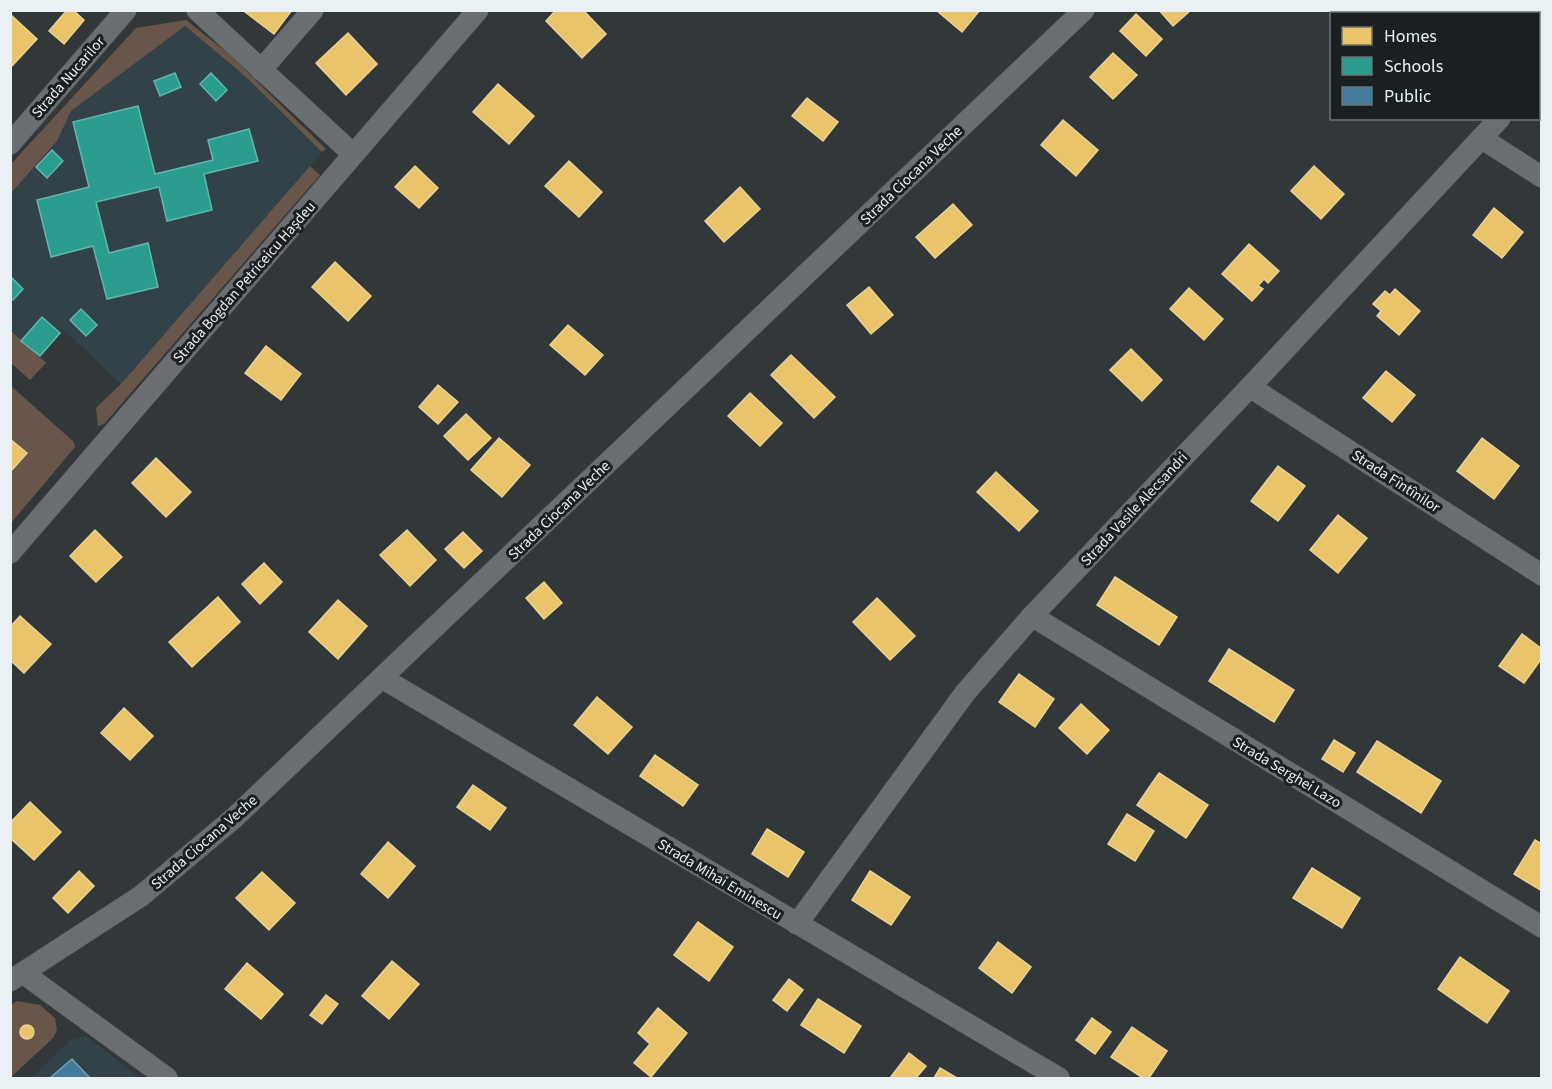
<svg xmlns="http://www.w3.org/2000/svg" width="1552" height="1089" font-family="'Source Sans 3',sans-serif">
<style>
.built{fill:#314249}
.green{fill:#68564b}
.homes{fill:#e9c46a;stroke:#e9d293;stroke-width:1.5}
.schools{fill:#2a9d8f;stroke:#64b6ad;stroke-width:1.5}
.public{fill:#457b9d;stroke:#769eb7;stroke-width:1.5}
.lines{fill:none;stroke-linecap:round;stroke-linejoin:round}
.minor-casing{stroke:#505657;stroke-width:22}
.minor{stroke:#6a6e70;stroke-width:21}
.labels{text-anchor:middle;stroke-width:6;stroke-linejoin:round;paint-order:stroke}
.street-label{font-size:15px;fill:#eaf1f4;stroke:#1a1f21}
</style>
<rect width="100%" height="100%" fill="#32383a"/>
<!-- built -->
<g class="built">
<polygon points="185,26 246,77 322,152 121,384 63,329 40,356 11,330 11,193 57,141 71,111"/>
<polygon points="86,1036 140,1078 31,1078 72,1039"/>
</g>
<!-- green -->
<g class="green">
<polygon points="186,20 229,54 326,149 322,152 246,77 185,26 71,111 57,141 11,193 11,164 136,28"/>
<polygon points="310,166 320,175 104,424 98,426 96,408 121,384"/>
<polygon points="10,330 46,363 30,380 11,363"/>
<polygon points="11,386 74,442 75,447 11,523"/>
<polygon points="17,1001 40,1005 55,1018 57,1030 53,1038 11,1077 11,1005"/>
</g>
<!-- homes -->
<g class="homes">
<polygon points="67,10 73,10 84,20 64,44 49,31"/>
<polygon points="247,10 292,10 274,34 245,12"/>
<polygon points="556,10 583,10 606,34 582,58 546,21"/>
<polygon points="936,10 980,10 962,32"/>
<polygon points="1159,10 1191,10 1173,26"/>
<polygon points="1500,10 1525,10 1522,14 1503,14"/>
<polygon points="10,14 37,39 10,68"/>
<polygon points="1136,14 1162,39 1146,56 1120,31"/>
<polygon points="348,33 377,64 346,95 316,63"/>
<polygon points="1113,53 1137,75 1113,99 1090,77"/>
<polygon points="498,84 534,116 509,144 473,112"/>
<polygon points="807,98 838,122 823,141 792,116"/>
<polygon points="1063,120 1098,150 1076,176 1041,145"/>
<polygon points="569,161 602,192 579,217 545,186"/>
<polygon points="415,166 438,188 419,208 395,187"/>
<polygon points="1314,166 1344,194 1321,219 1291,191"/>
<polygon points="740,187 760,209 724,242 705,221"/>
<polygon points="953,204 972,225 935,258 916,237"/>
<polygon points="1494,208 1523,232 1502,258 1473,235"/>
<polygon points="1249,244 1279,271 1268,283 1264,279 1258,286 1263,289 1252,301 1222,274"/>
<polygon points="335,262 371,296 348,321 312,287"/>
<polygon points="869,287 893,315 871,334 847,305"/>
<polygon points="1189,288 1223,319 1204,340 1170,309"/>
<polygon points="1395,289 1420,311 1399,335 1377,316 1381,311 1373,304 1385,291 1390,295"/>
<polygon points="568,325 603,355 585,375 550,345"/>
<polygon points="266,346 301,374 281,400 245,373"/>
<polygon points="1131,349 1162,380 1142,401 1110,370"/>
<polygon points="791,355 835,397 814,418 771,375"/>
<polygon points="1386,371 1415,395 1392,422 1363,398"/>
<polygon points="438,385 458,402 438,424 419,407"/>
<polygon points="750,393 782,423 760,446 728,416"/>
<polygon points="466,414 491,438 468,460 444,436"/>
<polygon points="499,438 530,465 502,497 471,470"/>
<polygon points="1482,438 1519,466 1494,499 1457,471"/>
<polygon points="10,439 27,453 10,472"/>
<polygon points="156,458 191,492 166,517 132,483"/>
<polygon points="1278,466 1305,486 1278,521 1251,501"/>
<polygon points="996,472 1038,511 1019,531 977,492"/>
<polygon points="1338,515 1367,538 1338,573 1310,550"/>
<polygon points="95,530 122,557 96,582 70,556"/>
<polygon points="407,530 436,560 410,586 380,555"/>
<polygon points="463,532 482,551 464,568 445,549"/>
<polygon points="264,563 282,582 260,604 242,584"/>
<polygon points="1115,577 1177,617 1159,645 1097,605"/>
<polygon points="544,582 562,603 544,619 526,598"/>
<polygon points="218,597 240,622 192,667 169,642"/>
<polygon points="877,598 915,636 890,660 853,622"/>
<polygon points="338,600 367,626 338,659 309,632"/>
<polygon points="20,616 51,644 24,673 10,660 10,627"/>
<polygon points="1522,634 1542,649 1542,658 1524,683 1499,666"/>
<polygon points="1229,649 1294,690 1274,722 1209,681"/>
<polygon points="1019,674 1054,699 1035,727 999,702"/>
<polygon points="597,697 632,727 608,754 574,725"/>
<polygon points="1081,704 1109,730 1087,754 1059,728"/>
<polygon points="124,708 153,736 130,760 101,733"/>
<polygon points="1334,740 1355,753 1343,772 1322,759"/>
<polygon points="1377,741 1441,781 1421,813 1357,772"/>
<polygon points="655,755 698,785 683,806 640,776"/>
<polygon points="1159,773 1208,805 1186,838 1137,805"/>
<polygon points="473,785 506,808 490,830 457,807"/>
<polygon points="30,802 61,832 34,860 10,838 10,823"/>
<polygon points="1127,814 1154,831 1135,861 1108,844"/>
<polygon points="767,829 804,852 788,877 752,854"/>
<polygon points="1535,840 1542,844 1542,891 1514,874"/>
<polygon points="388,842 415,866 388,898 361,874"/>
<polygon points="1312,868 1360,898 1342,928 1293,898"/>
<polygon points="79,871 94,886 68,913 53,898"/>
<polygon points="870,871 910,897 891,925 852,900"/>
<polygon points="262,872 295,903 269,930 236,898"/>
<polygon points="698,922 733,947 709,981 674,955"/>
<polygon points="998,942 1031,967 1012,993 979,968"/>
<polygon points="1460,957 1509,991 1487,1023 1438,989"/>
<polygon points="392,961 419,984 389,1019 362,996"/>
<polygon points="247,963 283,994 261,1019 225,989"/>
<polygon points="789,979 803,990 787,1011 773,1000"/>
<polygon points="326,995 338,1004 322,1024 310,1015"/>
<polygon points="818,999 861,1026 844,1053 801,1025"/>
<polygon points="658,1008 687,1033 651,1077 634,1063 650,1044 638,1033"/>
<polygon points="1092,1018 1111,1032 1095,1054 1076,1040"/>
<circle cx="27" cy="1032" r="7"/>
<polygon points="1132,1027 1167,1051 1149,1078 1143,1078 1111,1057"/>
<polygon points="909,1053 926,1066 916,1078 890,1078"/>
<polygon points="940,1068 957,1078 934,1078"/>
</g>
<!-- schools -->
<g class="schools">
<polygon points="175,73 181,87 160,96 154,81"/>
<polygon points="211,73 227,90 216,101 200,84"/>
<polygon points="138,106 155,174 213,160 208,140 249,129 258,161 204,174 212,210 167,221 159,187 96,202 109,253 148,243 158,287 107,299 93,246 51,257 37,200 89,187 73,122"/>
<polygon points="52,150 63,161 47,178 36,167"/>
<polygon points="10,276 23,289 13,300 10,297"/>
<polygon points="81,309 97,325 86,336 70,320"/>
<polygon points="42,317 60,333 40,356 21,341"/>
</g>
<!-- public -->
<polygon class="public" points="72,1059 90,1078 50,1078"/>
<g class="lines">
<defs>
<g id="minor">
<polyline points="197,10 353,154"/>
<polyline points="261,70 313,10"/>
<polyline points="1538,78 1542,74"/>
<polyline points="1481,138 1542,177"/>
<polyline points="10,144 126,10"/>
<polyline points="1250,387 1542,575"/>
<polyline points="10,553 478,10"/>
<polyline points="1032,616 1542,927"/>
<polyline points="382,678 1059,1078"/>
<polyline points="797,924 965,693 1032,616 1250,387 1500,118"/>
<polyline points="23,973 167,1078"/>
<polyline points="10,981 141,896 234,818 1084,10"/>
</g>
</defs>
<!-- minor casing -->
<use href="#minor" class="minor-casing"/>
<!-- minor -->
<use href="#minor" class="minor"/>
</g>
<g class="labels">
<!-- street labels -->
<g class="street-label">
<text transform="translate(68 77) rotate(-49)" y="5">Strada Nucarilor</text>
<text transform="translate(911 175) rotate(-44)" y="5">Strada Ciocana Veche</text>
<text transform="translate(244 282) rotate(-49)" y="5">Strada Bogdan Petriceicu Hașdeu</text>
<text transform="translate(1396 481) rotate(33)" y="5">Strada Fîntînilor</text>
<text transform="translate(1134 509) rotate(-47)" y="5">Strada Vasile Alecsandri</text>
<text transform="translate(559 510) rotate(-44)" y="5">Strada Ciocana Veche</text>
<text transform="translate(1287 772) rotate(31)" y="5">Strada Serghei Lazo</text>
<text transform="translate(204 842) rotate(-41)" y="5">Strada Ciocana Veche</text>
<text transform="translate(720 879) rotate(31)" y="5">Strada Mihai Eminescu</text>
</g>
</g>
<!-- border -->
<rect width="1552" height="1089" fill="none" stroke="#eaf1f4" stroke-width="24"/>
<!-- legend -->
<rect x="1330" y="12" width="210" height="108" fill="#1a1f21" stroke="#6d7375" stroke-width="1.5"/>
<rect x="1342" y="27" width="30" height="18" fill="#e9c46a" stroke="#6d7375" stroke-width="1.5"/>
<text x="1384" y="42" font-size="18" fill="#eaf1f4">Homes</text>
<rect x="1342" y="57" width="30" height="18" fill="#2a9d8f" stroke="#6d7375" stroke-width="1.5"/>
<text x="1384" y="72" font-size="18" fill="#eaf1f4">Schools</text>
<rect x="1342" y="87" width="30" height="18" fill="#457b9d" stroke="#6d7375" stroke-width="1.5"/>
<text x="1384" y="102" font-size="18" fill="#eaf1f4">Public</text>
</svg>
